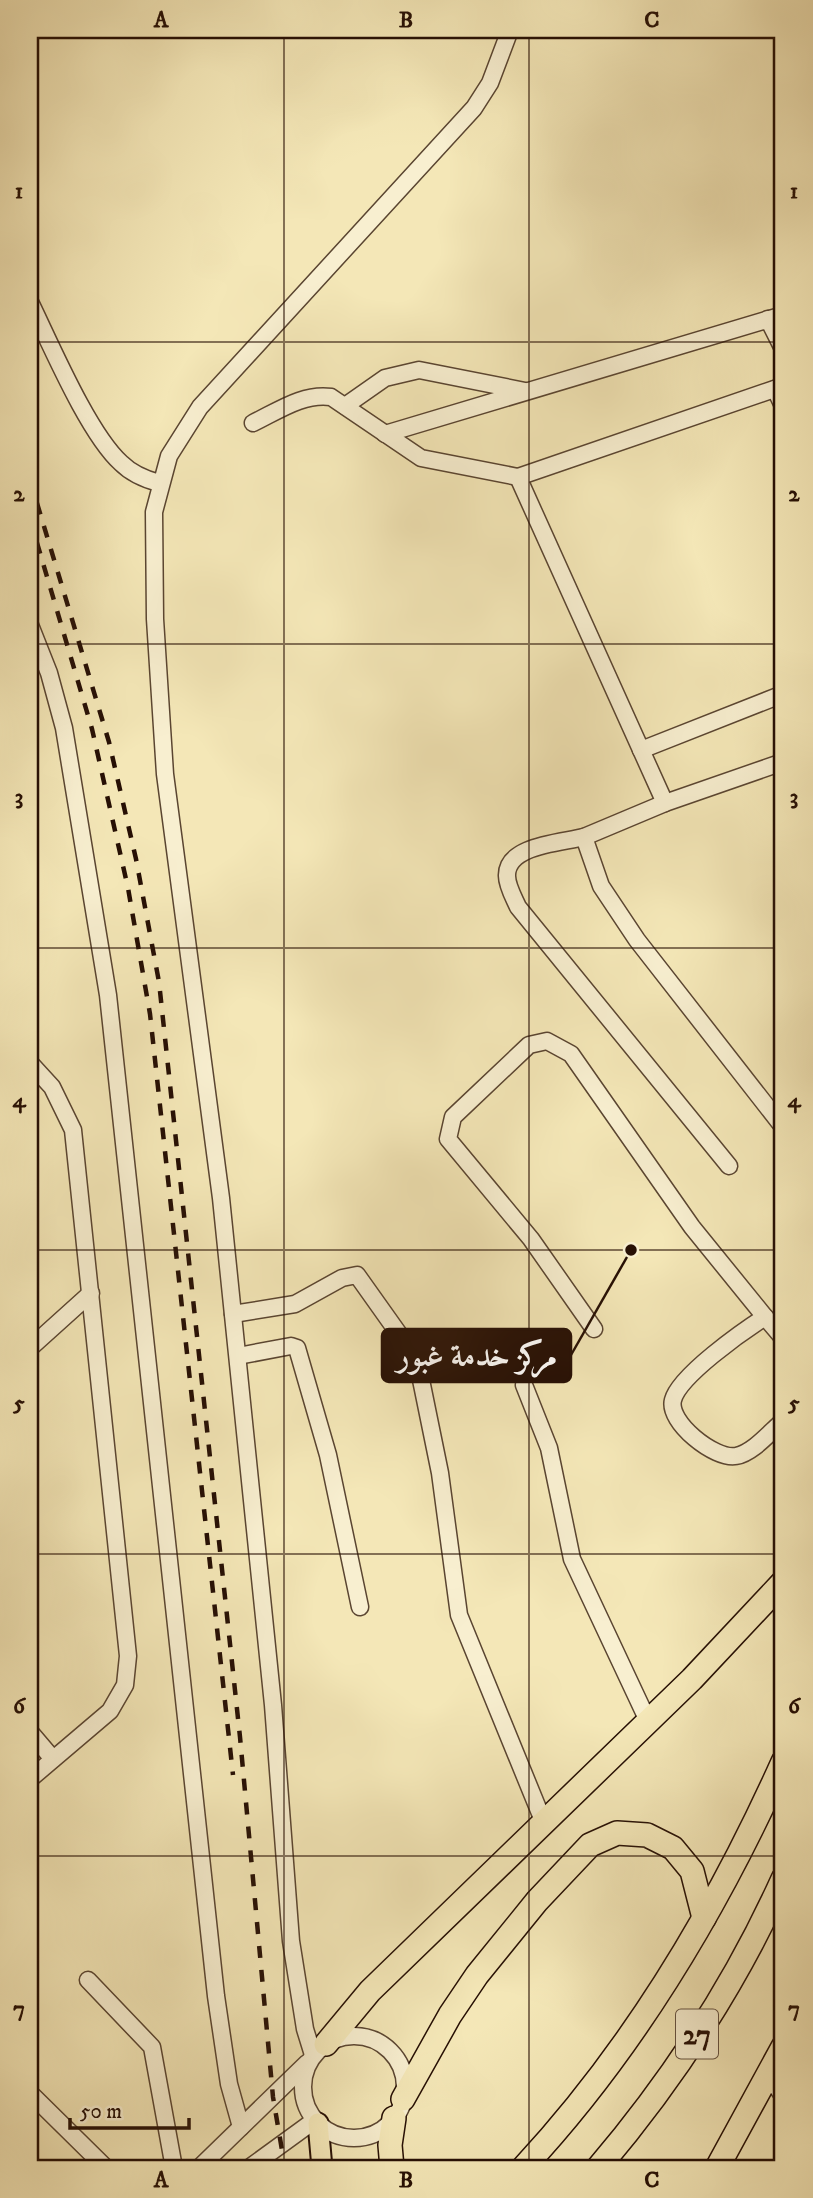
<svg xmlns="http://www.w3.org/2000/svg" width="813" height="2198" font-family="'IM FELL DW Pica',Amiri,serif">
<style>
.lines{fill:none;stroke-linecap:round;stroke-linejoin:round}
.minor-casing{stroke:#5a4531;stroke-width:19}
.major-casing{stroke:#260f04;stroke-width:23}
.highway-casing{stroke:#260f04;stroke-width:26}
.minor{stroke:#f8efd0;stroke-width:16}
.major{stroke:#f4e7b7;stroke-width:19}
.highway{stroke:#f4e7b7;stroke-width:23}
.rail{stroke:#260f04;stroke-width:4.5;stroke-dasharray:12 12;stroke-linecap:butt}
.grid{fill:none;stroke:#260f04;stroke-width:2;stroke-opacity:0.55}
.labels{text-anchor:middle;stroke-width:5;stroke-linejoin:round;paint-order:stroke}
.shield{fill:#f8efd0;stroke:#655241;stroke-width:2}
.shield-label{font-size:28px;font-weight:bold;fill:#260f04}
.leader{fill:none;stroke:#260f04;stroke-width:2.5}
.callout-dot{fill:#260f04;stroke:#f8efd0;stroke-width:2.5}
.callout{fill:#260f04;stroke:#260f04;stroke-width:2.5}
.callout-label{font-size:32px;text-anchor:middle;font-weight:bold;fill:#fff}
.neatline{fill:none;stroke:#260f04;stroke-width:2.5}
.grid-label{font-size:23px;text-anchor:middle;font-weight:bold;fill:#260f04}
</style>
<rect width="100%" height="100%" fill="#f4e7b7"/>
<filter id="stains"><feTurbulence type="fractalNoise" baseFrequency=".00286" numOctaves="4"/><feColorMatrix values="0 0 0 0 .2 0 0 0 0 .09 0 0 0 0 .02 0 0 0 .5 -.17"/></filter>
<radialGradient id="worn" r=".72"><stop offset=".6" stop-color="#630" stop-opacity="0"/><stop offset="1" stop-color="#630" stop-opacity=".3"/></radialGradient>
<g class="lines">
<defs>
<g id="minor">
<path d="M30,302C51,345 88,433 121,463C132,474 144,479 159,483"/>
<polyline points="768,319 783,349"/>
<polyline points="775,389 783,406"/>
<polyline points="345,406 385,378 419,370 525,391"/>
<path d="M253,423C278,411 303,393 331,397L421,458L518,477"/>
<polyline points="385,434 783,315"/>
<polyline points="30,625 49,673 64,728 108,995 216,1996 229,2084 241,2127"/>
<polyline points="641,750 783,694"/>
<polyline points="783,762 665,803 584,837 601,886 637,940 783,1127"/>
<polyline points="665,803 518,477 783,386"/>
<path d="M584,837C561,843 506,845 507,876C507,886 514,898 518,907L729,1166"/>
<polyline points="30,1063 52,1087 73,1130 128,1656 125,1685 110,1711 30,1779"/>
<polyline points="233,1314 295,1304 342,1278 357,1275 411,1351 419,1370 440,1473 459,1615 544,1823"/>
<polyline points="594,1329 531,1239 448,1139 453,1117 529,1045 547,1041 571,1054 692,1227 765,1317"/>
<path d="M783,1338L765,1317C743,1331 679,1376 673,1400C667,1422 715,1460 736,1456C753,1453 770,1432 783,1421"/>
<polyline points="30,1348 91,1293"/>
<polyline points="238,1356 291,1346 297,1348 328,1455 360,1607"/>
<polyline points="524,1385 549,1448 572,1559 648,1721"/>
<polyline points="30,1732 53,1759"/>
<polyline points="88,1980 152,2047 174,2168"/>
<circle cx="354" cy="2087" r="51"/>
<polyline points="313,2055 305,2029 291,1941 273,1705 221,1198 165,774 155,619 154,512 169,456 200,407 474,108 490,83 510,30"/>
<polyline points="769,2076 783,2096"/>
<polyline points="30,2098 33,2096 106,2168"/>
<polyline points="199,2168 307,2063"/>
<polyline points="249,2168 315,2120"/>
</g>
<polyline id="major" points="318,2123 322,2168"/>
<g id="highway">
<polyline points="326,2044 370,1991 692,1679 783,1582"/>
<polyline points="403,2099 450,2015 477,1975 537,1901 590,1845 617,1833 647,1835 673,1848 692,1871 704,1918"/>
<polyline points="392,2168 390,2145 394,2118"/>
<path d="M523,2168C633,2050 717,1909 783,1762"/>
<path d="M598,2168C672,2081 736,1983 783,1879"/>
<polyline points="717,2168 783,2047"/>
</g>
</defs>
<!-- minor casing -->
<use href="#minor" class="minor-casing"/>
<!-- major casing -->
<use href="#major" class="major-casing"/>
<!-- highway casing -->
<use href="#highway" class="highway-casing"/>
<!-- minor -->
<use href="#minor" class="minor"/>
<!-- major -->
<use href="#major" class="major"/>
<!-- highway -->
<use href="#highway" class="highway"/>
<!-- rail -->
<g class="rail">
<polyline points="30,480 109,742 136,859 159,982 240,1737 273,2097 285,2168"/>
<polyline points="30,519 92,729 128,888 150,1014 233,1775"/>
</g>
</g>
<!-- grid -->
<path class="grid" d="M284,30V2168M529,30V2168M30,342H783M30,644H783M30,948H783M30,1250H783M30,1554H783M30,1856H783"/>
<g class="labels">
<!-- shield labels -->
<rect class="shield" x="676" y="2009.5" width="42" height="49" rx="5"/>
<g class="shield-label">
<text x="697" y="2044">27</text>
</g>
</g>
<!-- callouts -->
<path class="leader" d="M631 1250L571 1355"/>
<circle class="callout-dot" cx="631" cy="1250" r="7"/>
<rect class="callout" x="382" y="1329" width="189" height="53" rx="7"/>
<g class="callout-label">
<text x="477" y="1366">مركز خدمة غبور</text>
</g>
<!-- margin -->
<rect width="813" height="2198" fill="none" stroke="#f4e7b7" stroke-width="77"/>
<!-- scale -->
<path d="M70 2118v10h119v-10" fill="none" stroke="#260f04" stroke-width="3.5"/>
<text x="80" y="2118" font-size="21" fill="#260f04" stroke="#f8efd0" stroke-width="5" paint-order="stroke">50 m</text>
<rect x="38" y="38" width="736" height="2122" class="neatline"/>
<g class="grid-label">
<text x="161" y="27">A</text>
<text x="406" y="27">B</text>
<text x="652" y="27">C</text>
<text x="19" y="198">1</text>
<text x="794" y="198">1</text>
<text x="19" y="501">2</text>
<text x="794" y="501">2</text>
<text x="19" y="804">3</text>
<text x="794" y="804">3</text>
<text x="19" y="1107">4</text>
<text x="794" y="1107">4</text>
<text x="19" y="1410">5</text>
<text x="794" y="1410">5</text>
<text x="19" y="1713">6</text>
<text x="794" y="1713">6</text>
<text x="19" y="2016">7</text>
<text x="794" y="2016">7</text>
<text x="161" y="2187">A</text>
<text x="406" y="2187">B</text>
<text x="652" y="2187">C</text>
</g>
<rect width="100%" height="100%" filter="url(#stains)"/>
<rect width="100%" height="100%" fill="url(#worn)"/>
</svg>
